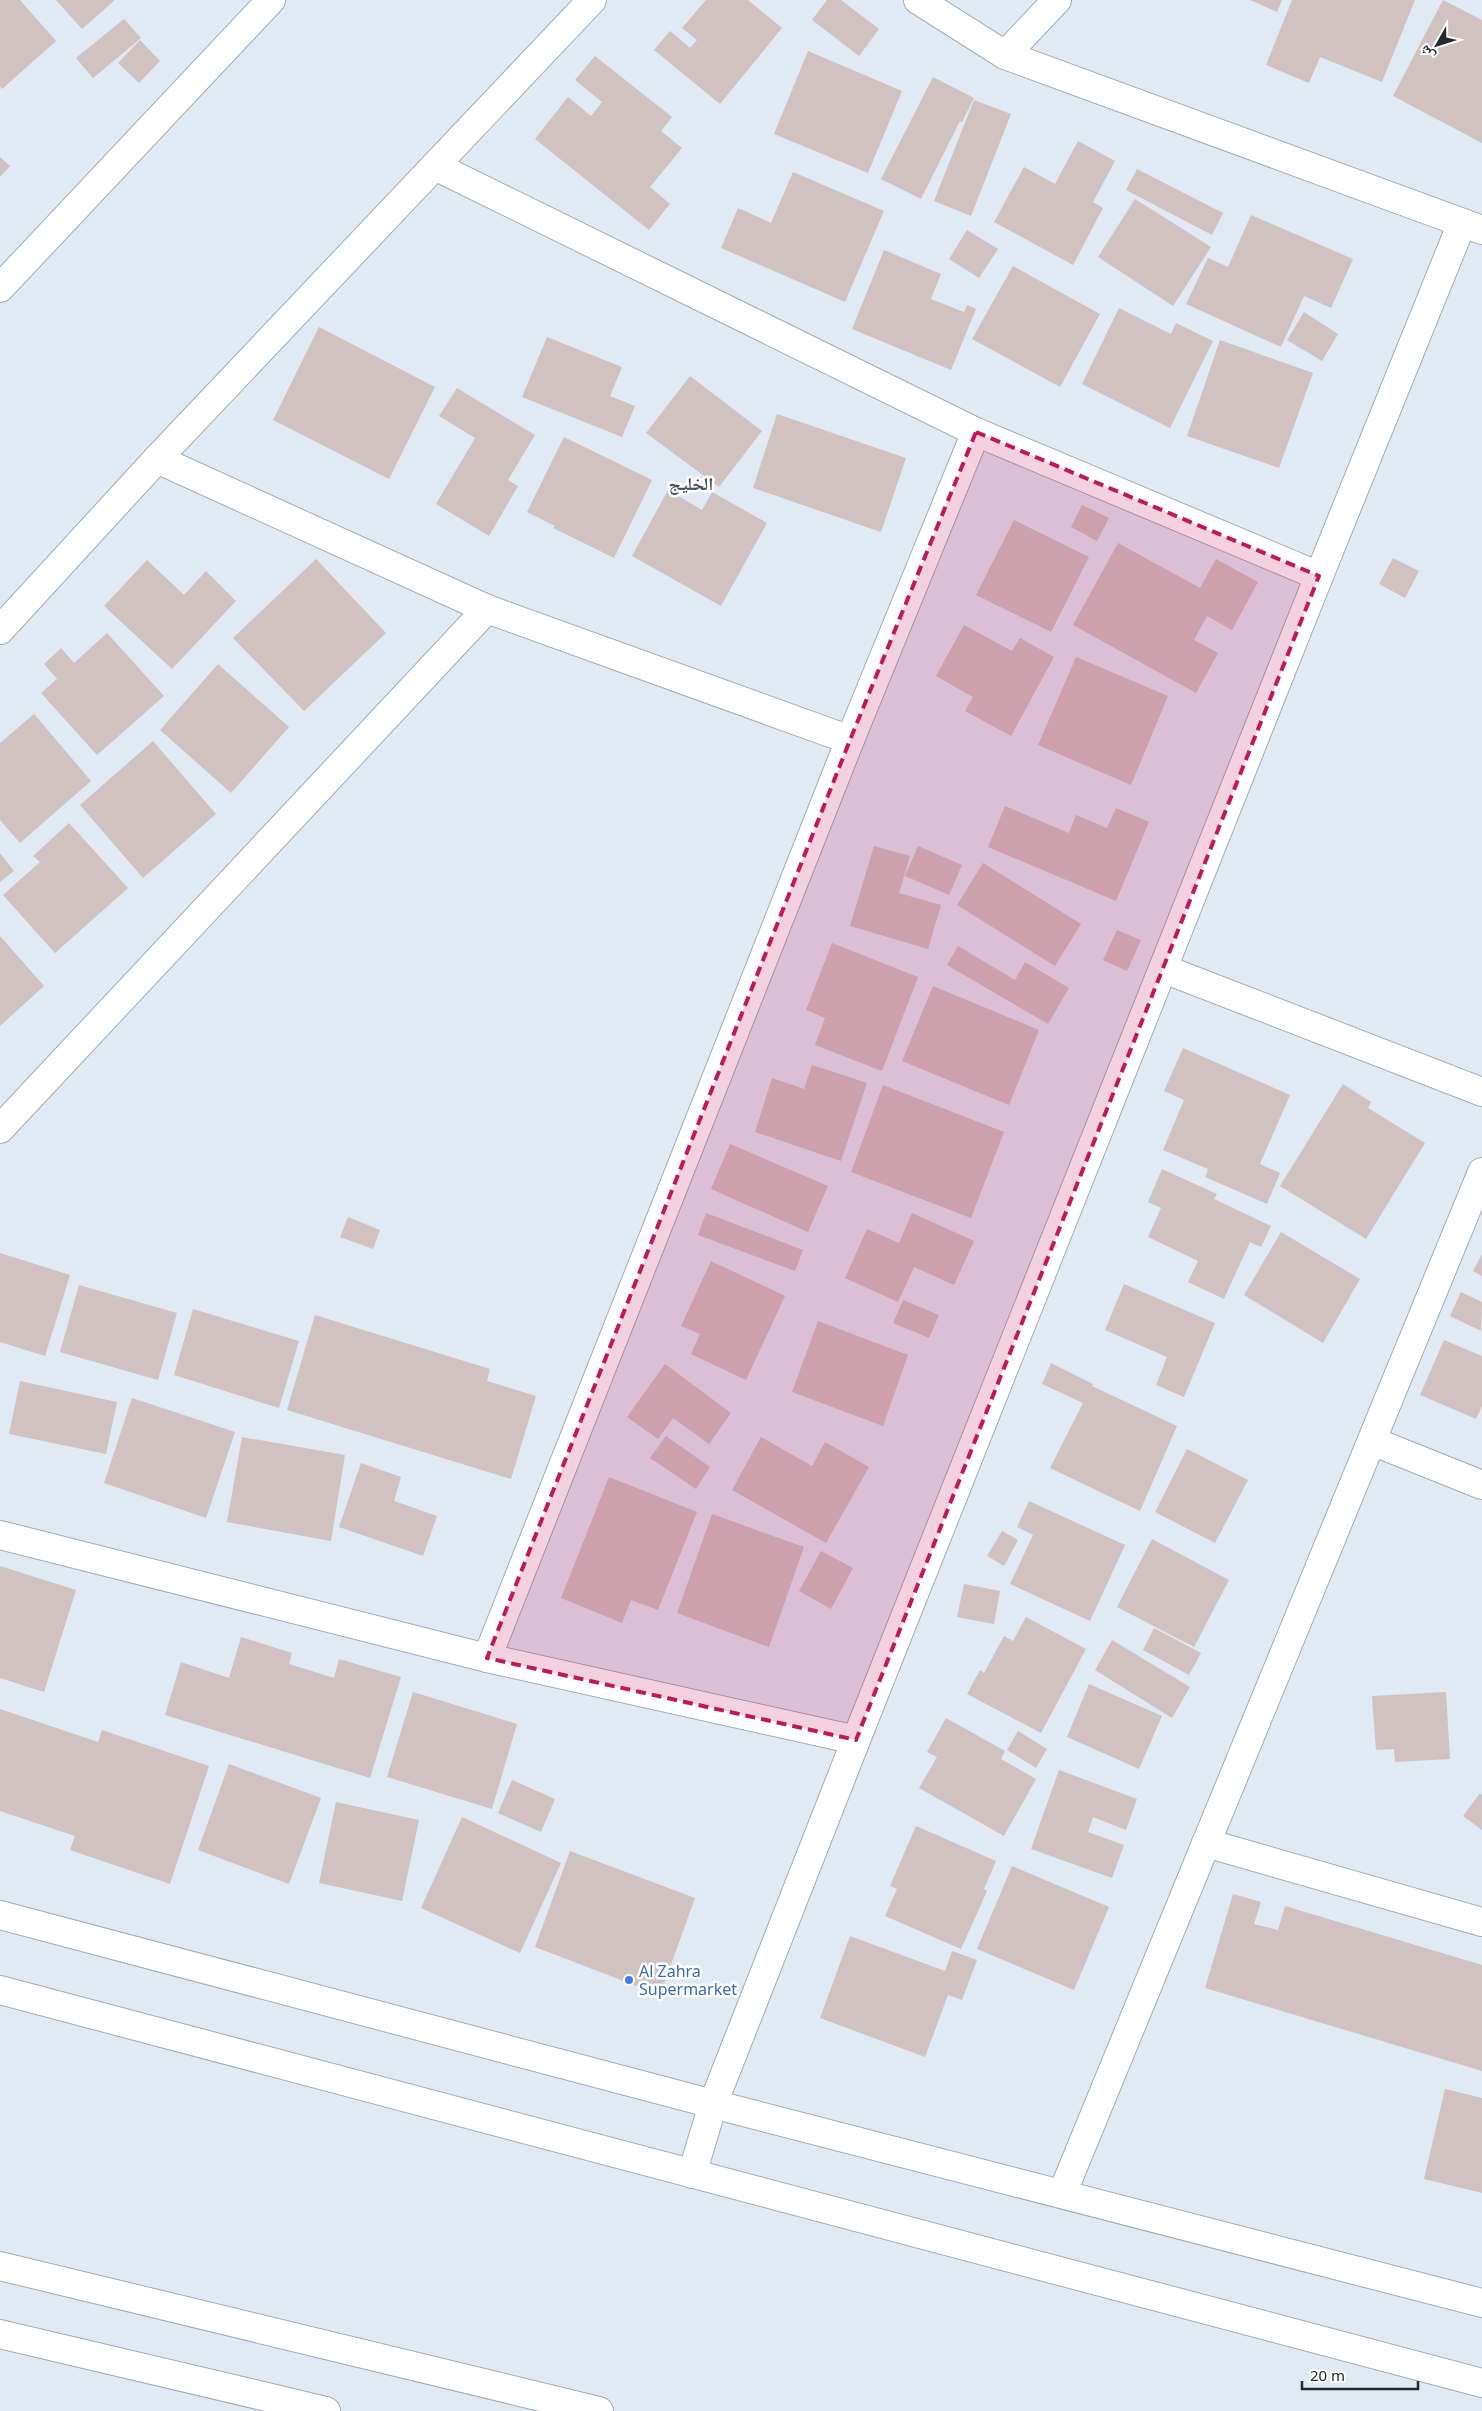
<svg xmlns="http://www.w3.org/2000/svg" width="1482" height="2411" font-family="'Noto Sans','Noto Naskh Arabic',sans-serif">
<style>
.building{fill:#cfc2c1}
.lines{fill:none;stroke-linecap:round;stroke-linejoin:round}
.minor-casing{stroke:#a4abb4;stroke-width:30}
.tertiary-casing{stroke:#a4abb4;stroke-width:30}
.primary-casing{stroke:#a4abb4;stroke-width:30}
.minor{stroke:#fff;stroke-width:28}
.tertiary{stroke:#fff;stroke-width:28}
.primary{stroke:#fff;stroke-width:28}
.marked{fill:#c2185b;fill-opacity:0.2;stroke:#c2185b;stroke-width:4;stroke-dasharray:10 6;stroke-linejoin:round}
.shop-dot{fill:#3f7fe0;stroke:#fff;stroke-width:2}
.labels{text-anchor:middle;stroke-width:5;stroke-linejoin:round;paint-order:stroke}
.shop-label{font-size:16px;fill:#366cbe;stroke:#fff;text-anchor:start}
.neighbourhood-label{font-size:18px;font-weight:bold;fill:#4a5058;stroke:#fff}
</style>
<rect width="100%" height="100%" fill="#e1e9f3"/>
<!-- building -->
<g class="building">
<polygon points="0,0 20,0 56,41 2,89 0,86"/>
<polygon points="56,0 115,0 82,29"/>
<polygon points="706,0 748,0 782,28 720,104 654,50 670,31 690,48 697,40 682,28"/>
<polygon points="827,0 841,0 879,29 859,56 812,20"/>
<polygon points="1250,0 1282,0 1277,12"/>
<polygon points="1292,0 1415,0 1382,82 1320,57 1309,83 1266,65"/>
<polygon points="1443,0 1482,20 1482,143 1393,96"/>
<polygon points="124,19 141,38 93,78 76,58"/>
<polygon points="140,40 160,61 139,83 118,63"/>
<polygon points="808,51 902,91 868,173 774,134"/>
<polygon points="595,56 672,117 661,131 682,148 650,187 670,204 649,230 535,139 568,97 591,116 602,102 575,80"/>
<polygon points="933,77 974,98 962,122 960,121 921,199 881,179"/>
<polygon points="974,100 1011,114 971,216 934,201"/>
<polygon points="1078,141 1115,161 1093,202 1103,208 1073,265 994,222 1024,167 1055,184"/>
<polygon points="0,157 10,166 0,177"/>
<polygon points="1137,169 1223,213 1212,235 1126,190"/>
<polygon points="793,172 884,211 845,302 721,248 738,208 771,223"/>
<polygon points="1135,199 1211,247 1173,306 1098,257"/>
<polygon points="1251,215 1353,259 1331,308 1304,296 1281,347 1186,304 1208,258 1228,267"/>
<polygon points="967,230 998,249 979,278 949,259"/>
<polygon points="884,250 941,274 931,299 964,312 967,305 976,309 951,370 852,329"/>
<polygon points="1013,266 1100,314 1060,387 972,339"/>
<polygon points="1119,308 1171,334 1176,323 1213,341 1170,428 1082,384"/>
<polygon points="1304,312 1338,334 1322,361 1287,340"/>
<polygon points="319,327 435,387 389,479 273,420"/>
<polygon points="547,337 622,367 610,396 635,406 622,437 522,397"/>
<polygon points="1220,340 1313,373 1279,468 1187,436"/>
<polygon points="690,376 762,431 719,487 646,433"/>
<polygon points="457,388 535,435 508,480 518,486 489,536 436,504 475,438 439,416"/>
<polygon points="777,414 906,458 881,532 753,488"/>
<polygon points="564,437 652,480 614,558 553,528 555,526 527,512"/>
<polygon points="668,490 702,510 712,492 767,523 721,606 632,556"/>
<polygon points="1082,505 1109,518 1097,541 1071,527"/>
<polygon points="1014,520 1089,557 1051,632 976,595"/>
<polygon points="1118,543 1200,588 1216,559 1258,582 1232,630 1207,616 1194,640 1218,653 1196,693 1073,625"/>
<polygon points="1393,558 1419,571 1405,598 1379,584"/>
<polygon points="316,559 386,633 304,711 233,638"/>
<polygon points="147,560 184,595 206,571 236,601 172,669 104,606"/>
<polygon points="964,625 1012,651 1020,638 1054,657 1011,736 965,711 973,697 936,676"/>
<polygon points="107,633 164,696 97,755 41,693 57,679 44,664 61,648 74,663"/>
<polygon points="1076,657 1168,696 1131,785 1038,745"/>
<polygon points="218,664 289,727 231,793 160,730"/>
<polygon points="34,714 91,781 20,843 0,820 0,743"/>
<polygon points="153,741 216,814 143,878 80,805"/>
<polygon points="1005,806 1069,833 1076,815 1107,828 1116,808 1149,822 1116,901 988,847"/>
<polygon points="69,823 128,888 55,953 3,895 40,862 33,856"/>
<polygon points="874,846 910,856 899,893 941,905 928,949 850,926"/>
<polygon points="918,846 962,865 949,895 905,876"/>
<polygon points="0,853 14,871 0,882"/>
<polygon points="983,863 1081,924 1055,966 957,905"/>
<polygon points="1117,930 1141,940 1127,971 1103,960"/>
<polygon points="0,936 44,986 0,1026"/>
<polygon points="832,943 918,977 882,1071 815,1045 825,1018 806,1010"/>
<polygon points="958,946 1015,980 1025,962 1069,988 1048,1024 947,965"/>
<polygon points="933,986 1039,1030 1009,1105 902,1061"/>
<polygon points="1183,1048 1290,1095 1260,1164 1280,1173 1267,1204 1205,1177 1208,1169 1163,1150 1184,1100 1164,1091"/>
<polygon points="812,1065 867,1083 841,1161 755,1132 772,1078 804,1089"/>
<polygon points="1343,1084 1371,1102 1368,1108 1425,1143 1366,1239 1280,1186"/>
<polygon points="883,1085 1004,1132 971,1218 851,1172"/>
<polygon points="730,1144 828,1186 808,1232 711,1189"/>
<polygon points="1162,1169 1217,1194 1214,1199 1271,1226 1261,1247 1250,1242 1224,1299 1188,1282 1198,1261 1148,1237 1161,1208 1148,1202"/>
<polygon points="706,1213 803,1250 795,1271 698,1235"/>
<polygon points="912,1213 974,1241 954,1285 914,1267 898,1302 845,1278 867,1229 899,1243"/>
<polygon points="348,1217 380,1230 373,1249 340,1237"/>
<polygon points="1281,1232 1360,1279 1323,1343 1244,1295"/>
<polygon points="0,1253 70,1275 45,1356 0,1342"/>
<polygon points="1482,1254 1482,1276 1473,1271"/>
<polygon points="711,1261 785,1296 746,1380 691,1354 700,1334 681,1326"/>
<polygon points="1124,1284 1215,1323 1184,1397 1156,1385 1167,1357 1105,1330"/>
<polygon points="79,1285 177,1313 158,1380 60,1352"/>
<polygon points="1461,1292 1482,1302 1481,1331 1450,1316"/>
<polygon points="903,1300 939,1315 929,1338 893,1323"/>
<polygon points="193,1309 299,1341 279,1408 174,1375"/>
<polygon points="315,1315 490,1369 487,1381 536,1396 511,1479 287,1410"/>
<polygon points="818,1321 908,1355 883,1426 792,1392"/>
<polygon points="1444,1340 1482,1356 1482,1406 1476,1419 1420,1395"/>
<polygon points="1051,1363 1093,1384 1092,1386 1177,1426 1140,1511 1050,1468 1083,1403 1042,1384"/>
<polygon points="665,1364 731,1413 709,1444 673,1418 658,1439 627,1417"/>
<polygon points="20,1381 117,1402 106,1454 9,1434"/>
<polygon points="132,1398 235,1432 206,1518 104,1483"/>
<polygon points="666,1436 710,1467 696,1489 650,1458"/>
<polygon points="242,1437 345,1455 331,1541 227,1522"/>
<polygon points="761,1437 812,1466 825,1442 869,1467 826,1543 732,1490"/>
<polygon points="1187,1449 1248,1480 1215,1543 1155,1512"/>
<polygon points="361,1463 401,1477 394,1501 437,1516 423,1556 339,1527"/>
<polygon points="609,1477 697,1512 658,1610 631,1600 622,1623 561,1598"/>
<polygon points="1029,1501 1125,1545 1090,1621 1010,1584 1033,1535 1017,1527"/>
<polygon points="712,1514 804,1547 769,1647 677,1613"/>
<polygon points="1002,1531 1018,1540 1004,1566 987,1556"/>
<polygon points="1152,1539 1229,1580 1194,1647 1117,1607"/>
<polygon points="821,1551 853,1568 831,1609 799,1591"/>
<polygon points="0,1566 76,1590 44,1692 0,1678"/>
<polygon points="964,1584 1000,1591 994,1624 957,1617"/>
<polygon points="1026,1617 1086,1649 1041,1733 967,1694 980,1670 984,1673 1004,1636 1013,1641"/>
<polygon points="1154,1628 1201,1653 1189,1675 1143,1650"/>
<polygon points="241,1637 292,1653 289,1664 334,1678 339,1659 401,1677 370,1778 165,1715 181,1662 229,1678"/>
<polygon points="1112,1640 1190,1687 1172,1718 1095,1670"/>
<polygon points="1089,1684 1162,1716 1139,1769 1067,1737"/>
<polygon points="413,1692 517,1724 492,1809 387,1777"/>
<polygon points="1446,1692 1450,1759 1395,1762 1394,1749 1376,1750 1372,1696"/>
<polygon points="0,1709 98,1742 102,1730 209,1766 170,1884 70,1850 75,1836 0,1811"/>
<polygon points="946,1718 1005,1751 1001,1759 1036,1779 1004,1836 919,1788 937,1757 927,1752"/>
<polygon points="1018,1731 1047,1749 1036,1768 1007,1750"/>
<polygon points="229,1764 321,1798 289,1884 198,1850"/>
<polygon points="1059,1770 1137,1799 1126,1830 1093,1817 1088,1832 1124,1845 1112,1878 1031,1849"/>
<polygon points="512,1780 555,1799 541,1832 498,1813"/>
<polygon points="1480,1793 1482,1795 1482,1830 1463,1816"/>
<polygon points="336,1802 419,1820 402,1901 319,1883"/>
<polygon points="462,1817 561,1863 520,1953 421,1908"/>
<polygon points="916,1826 996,1861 984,1889 987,1891 961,1949 885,1916 897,1889 890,1886"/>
<polygon points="570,1851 695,1898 660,1995 535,1947"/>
<polygon points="1012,1866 1109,1907 1074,1990 977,1949"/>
<polygon points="1233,1894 1261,1902 1254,1924 1278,1930 1285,1906 1482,1965 1482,2071 1205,1988"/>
<polygon points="850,1936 945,1971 952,1951 977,1960 962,2000 948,1995 925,2057 820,2018"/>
<polygon points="1445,2089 1482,2098 1482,2193 1424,2179"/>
</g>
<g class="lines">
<defs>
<g id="minor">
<polyline points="918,0 1005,55 1482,230"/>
<polyline points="1005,55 1057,0"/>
<polyline points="435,166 976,432 1319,576"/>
<polyline points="0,288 271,0"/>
<polyline points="157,459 487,609 850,740"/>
<polyline points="0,630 157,459 592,0"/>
<polyline points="1164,969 1482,1092"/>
<polyline points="0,1129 487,609"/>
<polyline points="1372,1441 1482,1485"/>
<polyline points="0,1535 487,1658 856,1740"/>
<polyline points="487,1658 850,740 976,432"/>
<polyline points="1206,1843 1482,1922"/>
<polyline points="692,2174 713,2104 856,1740 1319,576 1462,223"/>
<polyline points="1062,2194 1482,1172"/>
</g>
<g id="tertiary">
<polyline points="0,1915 713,2104 1482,2303"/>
<polyline points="0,1990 1482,2383"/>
</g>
<g id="primary">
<polyline points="0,2266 599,2411"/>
<polyline points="0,2334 326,2411"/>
</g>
</defs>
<!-- minor casing -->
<use href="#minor" class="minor-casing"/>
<!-- tertiary casing -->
<use href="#tertiary" class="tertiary-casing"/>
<!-- primary casing -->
<use href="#primary" class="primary-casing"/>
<!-- minor -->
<use href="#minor" class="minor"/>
<!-- tertiary -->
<use href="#tertiary" class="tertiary"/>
<!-- primary -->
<use href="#primary" class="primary"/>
</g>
<!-- marked area -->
<path class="marked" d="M976,432L1319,576L856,1740L487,1658L850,740Z"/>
<!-- markers -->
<circle class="shop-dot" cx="629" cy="1980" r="5"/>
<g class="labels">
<!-- shop labels -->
<g class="shop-label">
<text x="639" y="1977">Al Zahra<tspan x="639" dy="18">Supermarket</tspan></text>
</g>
<!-- neighbourhood labels -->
<g class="neighbourhood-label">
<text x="691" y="490">الخليج</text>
</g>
</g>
<!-- north arrow -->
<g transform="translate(1437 45) rotate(231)" stroke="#ffffff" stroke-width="4" paint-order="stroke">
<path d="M0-4L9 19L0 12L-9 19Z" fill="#26292c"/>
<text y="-8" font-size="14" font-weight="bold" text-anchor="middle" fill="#26292c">ش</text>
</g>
<!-- scale -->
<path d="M1302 2381v8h116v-8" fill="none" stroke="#26292c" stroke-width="2.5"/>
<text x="1310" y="2381" font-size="15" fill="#26292c" stroke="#ffffff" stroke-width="4" paint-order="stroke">20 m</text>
</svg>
